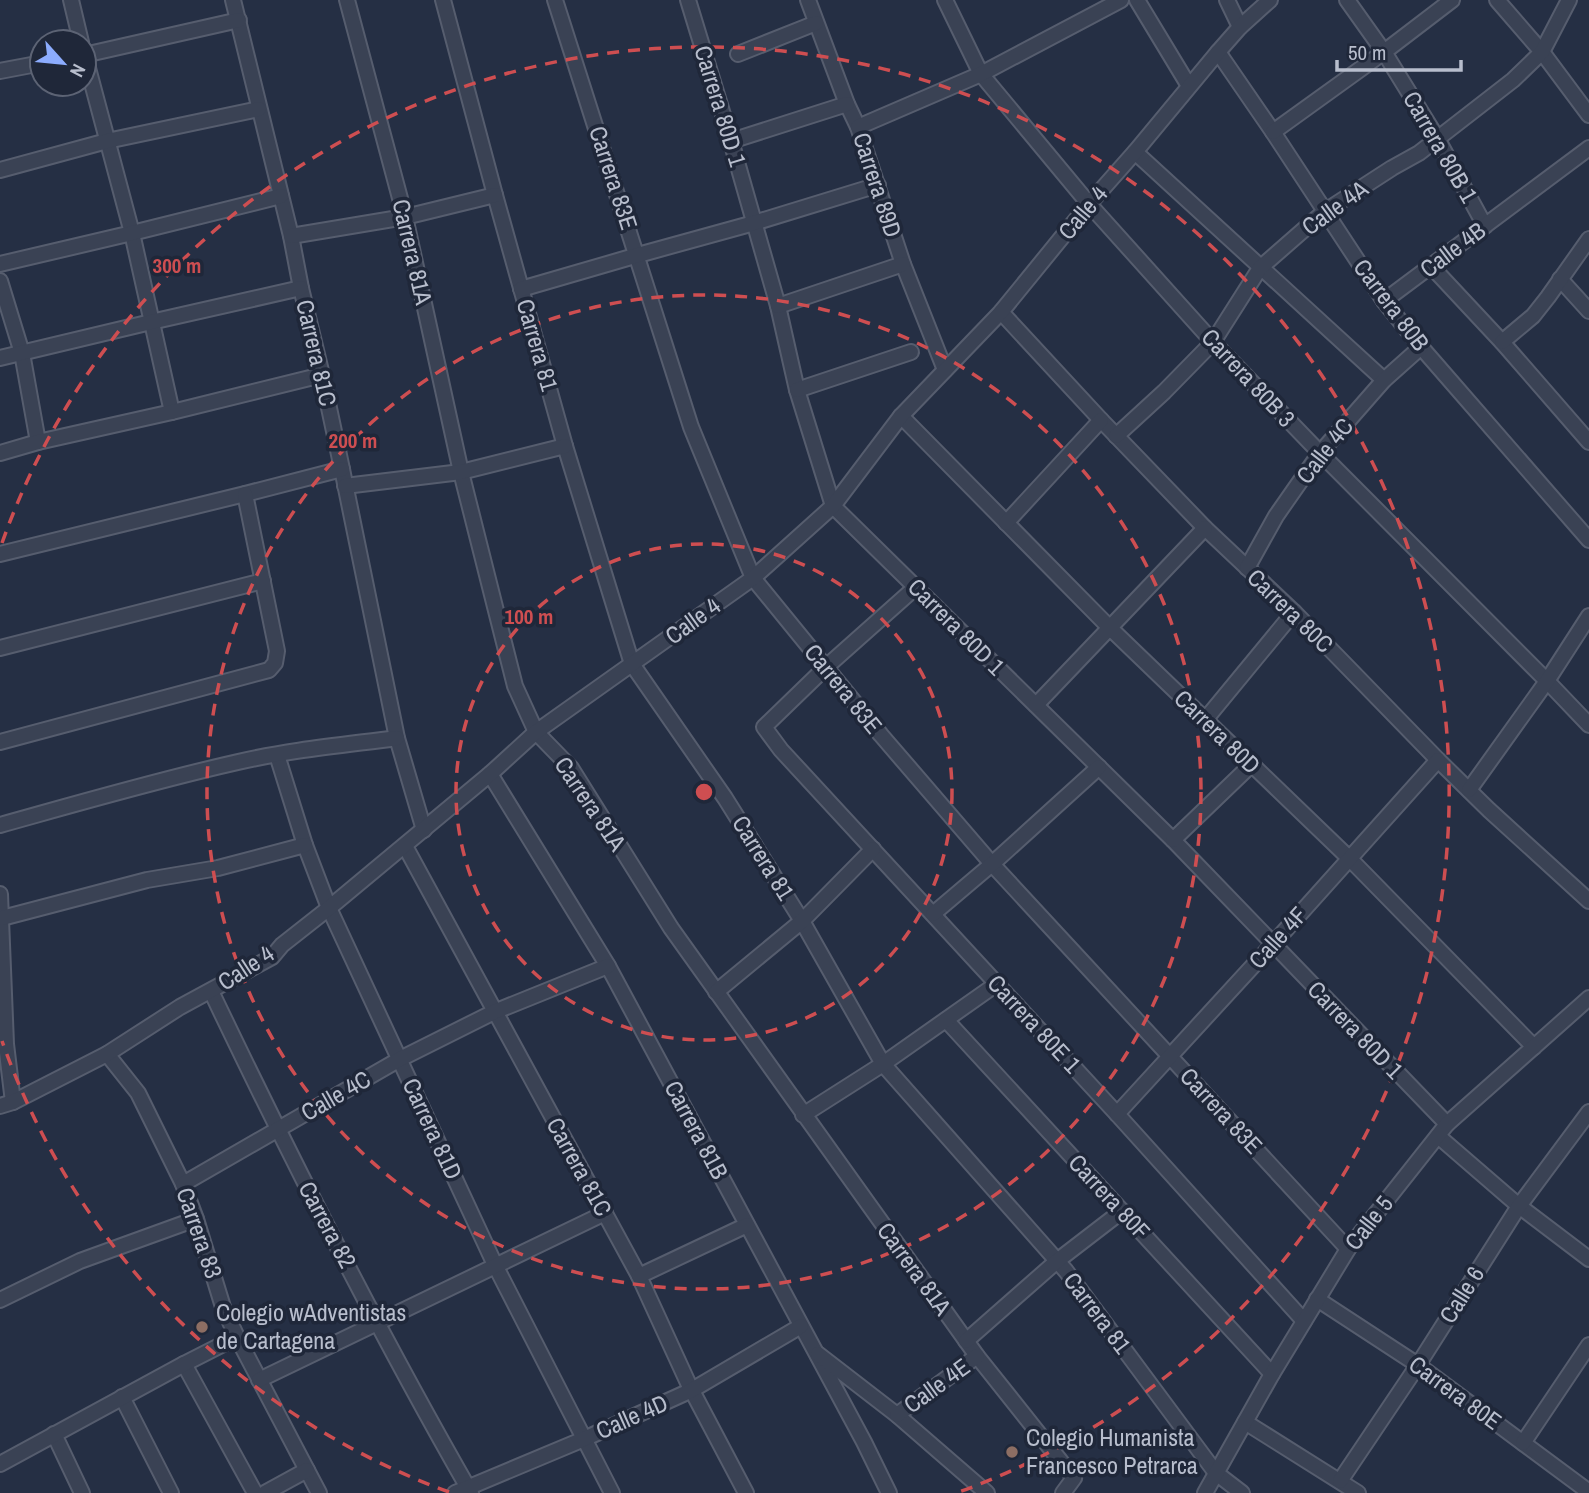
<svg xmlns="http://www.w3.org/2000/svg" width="1589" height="1493" font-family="'Archivo Narrow',sans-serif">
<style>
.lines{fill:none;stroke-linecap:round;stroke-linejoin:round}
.street-casing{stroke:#565d6e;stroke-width:18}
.street{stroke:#3a4254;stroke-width:14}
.ring{fill:none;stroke:#ce4e51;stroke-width:3.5;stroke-dasharray:12 9}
.education-dot{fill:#8d6e63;stroke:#1f2739;stroke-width:2.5}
.labels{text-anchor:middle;stroke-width:7;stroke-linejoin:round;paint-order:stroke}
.street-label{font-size:24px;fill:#b8becd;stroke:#1f2739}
.poi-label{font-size:24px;fill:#b8becd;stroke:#1f2739;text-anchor:start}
.centre{fill:#ce4e51;stroke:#1f2739;stroke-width:3.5}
.ring-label{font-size:21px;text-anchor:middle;font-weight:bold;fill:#ce4e51;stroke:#1f2739;stroke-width:7;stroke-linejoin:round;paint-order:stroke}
</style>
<rect width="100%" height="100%" fill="#252f44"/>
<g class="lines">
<defs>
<g id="street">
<polyline points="71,0 81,42"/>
<polyline points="233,0 291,236 301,288 322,375 342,469 397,738 424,830"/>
<polyline points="347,0 405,217 461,472 515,686 536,732 571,768 671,928 977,1356 1074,1478 1063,1493"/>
<polyline points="443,0 495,195 565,446 632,664 725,798 802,921 883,1064 1066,1271 1216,1473 1242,1493"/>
<polyline points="555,0 691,427 753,578 881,735 992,864 1348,1249"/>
<polyline points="688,0 731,141 778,306 797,390 833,506 1173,840 1447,1124"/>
<polyline points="808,0 847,104 858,127 903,264 945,370"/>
<polyline points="945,0 981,74 1089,204 1213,342 1320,453 1547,681 1589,725"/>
<polyline points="1137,0 1189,86"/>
<polyline points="1227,0 1240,27"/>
<polyline points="1347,0 1384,52 1437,138 1485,226"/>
<polyline points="1497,0 1542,52 1589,115"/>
<polyline points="1218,52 1273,132 1384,301 1421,347 1589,540"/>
<polyline points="84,53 132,233 172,412"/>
<polyline points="738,54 816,23"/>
<polyline points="84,55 239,20"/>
<polyline points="0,71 42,63"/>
<polyline points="858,127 981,74 1121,0"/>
<polyline points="1273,132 1384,52 1452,0"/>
<polyline points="731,141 847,104"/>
<polyline points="1135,152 1384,380"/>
<polyline points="0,170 107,141 259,109"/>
<polyline points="291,236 405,217 495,195"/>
<polyline points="0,264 132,233 281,196"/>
<polyline points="1431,266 1502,342 1589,442"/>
<polyline points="1560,279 1589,311"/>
<polyline points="0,281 22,353 38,442"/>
<polyline points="521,289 638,255 754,223 878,185"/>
<polyline points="1384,301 1589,148"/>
<polyline points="778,306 903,264"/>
<polyline points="1001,312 1101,420 1205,528 1294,612 1438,760 1489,810 1589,901"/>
<polyline points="1502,342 1533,316 1548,297 1589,239"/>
<polyline points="0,358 151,322 301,288"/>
<polyline points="797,390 911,352"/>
<polyline points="901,416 1110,628 1349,858 1534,1047"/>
<polyline points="1116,436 1164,392 1213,342 1260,268 1324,212 1392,168 1419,153 1513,80 1542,52 1569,0"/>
<polyline points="0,453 38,442 172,412 322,375"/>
<polyline points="345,486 461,472 565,446"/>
<polyline points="1006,523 1101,420"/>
<polyline points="0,554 245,494 342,469"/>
<polyline points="1247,568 1276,516 1320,453 1384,380 1421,347"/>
<polyline points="916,587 825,668 764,727 781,750 1117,1114 1304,1321"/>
<polyline points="0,648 263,581"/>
<polyline points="1036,705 1205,528"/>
<polyline points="1205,720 1294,612"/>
<polyline points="0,742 269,670 275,663 277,651 245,494"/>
<polyline points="277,755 305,845 329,908 496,1267 612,1493"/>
<polyline points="490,774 608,966 864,1442 889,1493"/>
<polyline points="1469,790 1547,681 1589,616"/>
<path d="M0,825C79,803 158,780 238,762C290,750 344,745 397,738"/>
<polyline points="1173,840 1251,765"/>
<polyline points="405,846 639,1276 689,1385 746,1493"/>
<polyline points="0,894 6,1044 13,1102"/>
<polyline points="933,914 992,864 1099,767"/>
<polyline points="2,918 147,880 218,868 305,845"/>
<path d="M211,991C292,1161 377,1329 471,1493"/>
<polyline points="716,992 802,921 873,849"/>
<polyline points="946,1020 1272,1374"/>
<polyline points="107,1054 138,1093 183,1184 196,1219 223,1307 237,1337 319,1493"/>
<polyline points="0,1106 13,1102 107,1054 180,1007 272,957 282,945 329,908 490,774 536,732 753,578 833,506 901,416 1001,312 1089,204 1135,152 1218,52 1240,27 1270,0"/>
<polyline points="1117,1114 1273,944 1438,760"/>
<polyline points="803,1115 883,1064 998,983"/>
<polyline points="1438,1136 1519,1206 1589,1259"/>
<polyline points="183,1184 400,1059 494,1012 608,966"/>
<polyline points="639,1276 747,1225"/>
<polyline points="1317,1299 1418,1365 1589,1492"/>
<polyline points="0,1300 80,1261 196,1219"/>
<polyline points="966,1341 1057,1261 1122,1211"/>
<polyline points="818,1354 897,1415 987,1493"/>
<polyline points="184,1364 255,1493"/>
<polyline points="259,1380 605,1213"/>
<polyline points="122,1397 171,1493"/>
<polyline points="897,1415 977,1356"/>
<polyline points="1245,1422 1358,1493"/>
<polyline points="54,1434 82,1493"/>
<polyline points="1523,1443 1589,1345"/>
<polyline points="0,1464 184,1364 237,1337"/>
<polyline points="1340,1481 1418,1365 1519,1206 1589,1112"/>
<polyline points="265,1493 307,1470"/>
<polyline points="455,1493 584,1439 692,1390 801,1326"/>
<polyline points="1205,1493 1272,1374 1348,1249 1447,1124 1589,998"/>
</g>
</defs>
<!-- street casing -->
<use href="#street" class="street-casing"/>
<!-- street -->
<use href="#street" class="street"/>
</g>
<!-- distance rings -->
<g class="ring">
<circle cx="704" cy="792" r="248"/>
<circle cx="704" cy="792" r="497"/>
<path d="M449 1492A745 745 0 0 1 2 1041M2 543A745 745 0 1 1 959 1492"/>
</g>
<!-- markers -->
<g class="education-dot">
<circle cx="202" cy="1327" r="7"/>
<circle cx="1012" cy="1452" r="7"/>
</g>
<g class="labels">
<!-- street labels -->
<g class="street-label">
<text transform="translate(720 106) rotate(73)" y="8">Carrera 80D 1</text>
<text transform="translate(1440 147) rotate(60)" y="8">Carrera 80B 1</text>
<text transform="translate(613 178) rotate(72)" y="8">Carrera 83E</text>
<text transform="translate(877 185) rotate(72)" y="8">Carrera 89D</text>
<text transform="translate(1335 208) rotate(-36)" y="8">Calle 4A</text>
<text transform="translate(1083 213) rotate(-50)" y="8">Calle 4</text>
<text transform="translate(1453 250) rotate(-37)" y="8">Calle 4B</text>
<text transform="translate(412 252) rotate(77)" y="8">Carrera 81A</text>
<text transform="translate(1391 305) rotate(53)" y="8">Carrera 80B</text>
<text transform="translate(537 345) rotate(74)" y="8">Carrera 81</text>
<text transform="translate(316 353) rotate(77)" y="8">Carrera 81C</text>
<text transform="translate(1248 378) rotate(47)" y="8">Carrera 80B 3</text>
<text transform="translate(1325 451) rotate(-52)" y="8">Calle 4C</text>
<text transform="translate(1290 611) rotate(44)" y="8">Carrera 80C</text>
<text transform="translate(693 621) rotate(-36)" y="8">Calle 4</text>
<text transform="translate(956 627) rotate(45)" y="8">Carrera 80D 1</text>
<text transform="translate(843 689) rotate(51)" y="8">Carrera 83E</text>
<text transform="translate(1217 732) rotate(44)" y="8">Carrera 80D</text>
<text transform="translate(590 804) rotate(56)" y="8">Carrera 81A</text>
<text transform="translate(763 858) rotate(58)" y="8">Carrera 81</text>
<text transform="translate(1278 938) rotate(-48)" y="8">Calle 4F</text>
<text transform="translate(246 968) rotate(-33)" y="8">Calle 4</text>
<text transform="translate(1034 1024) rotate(47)" y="8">Carrera 80E 1</text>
<text transform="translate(1355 1030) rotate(46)" y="8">Carrera 80D 1</text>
<text transform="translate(336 1096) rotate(-30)" y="8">Calle 4C</text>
<text transform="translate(1221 1111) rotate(47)" y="8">Carrera 83E</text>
<text transform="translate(432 1129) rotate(65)" y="8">Carrera 81D</text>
<text transform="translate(696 1130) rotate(62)" y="8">Carrera 81B</text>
<text transform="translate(579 1167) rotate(61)" y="8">Carrera 81C</text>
<text transform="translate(1109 1197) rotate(47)" y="8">Carrera 80F</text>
<text transform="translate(1369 1223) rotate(-52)" y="8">Calle 5</text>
<text transform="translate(327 1225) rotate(62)" y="8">Carrera 82</text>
<text transform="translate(199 1233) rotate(71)" y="8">Carrera 83</text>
<text transform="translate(914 1269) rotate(54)" y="8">Carrera 81A</text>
<text transform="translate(1462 1295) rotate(-58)" y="8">Calle 6</text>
<text transform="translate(1097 1313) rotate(53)" y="8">Carrera 81</text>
<text transform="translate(937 1386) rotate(-36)" y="8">Calle 4E</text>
<text transform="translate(1455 1393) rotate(36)" y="8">Carrera 80E</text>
<text transform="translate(632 1417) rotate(-24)" y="8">Calle 4D</text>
</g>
<!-- poi labels -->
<g class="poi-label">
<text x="216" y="1321">Colegio wAdventistas<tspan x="216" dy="28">de Cartagena</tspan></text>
<text x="1026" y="1446">Colegio Humanista<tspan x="1026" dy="28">Francesco Petrarca</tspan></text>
</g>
</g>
<circle cx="704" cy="792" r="10" class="centre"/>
<g class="ring-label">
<text x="177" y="273">300 m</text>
<text x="353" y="448">200 m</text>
<text x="529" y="624">100 m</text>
</g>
<!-- north arrow -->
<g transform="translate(63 63) rotate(117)"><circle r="33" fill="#1f2739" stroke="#5c6374" stroke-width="2"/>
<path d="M0-5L12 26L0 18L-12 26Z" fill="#8cacfe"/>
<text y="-10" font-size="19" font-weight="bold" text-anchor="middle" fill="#b8becd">N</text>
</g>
<!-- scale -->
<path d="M1337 60v10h124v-10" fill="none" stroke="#b8becd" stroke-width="3.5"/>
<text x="1348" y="60" font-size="21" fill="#b8becd" stroke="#1f2739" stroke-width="5" paint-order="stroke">50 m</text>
</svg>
